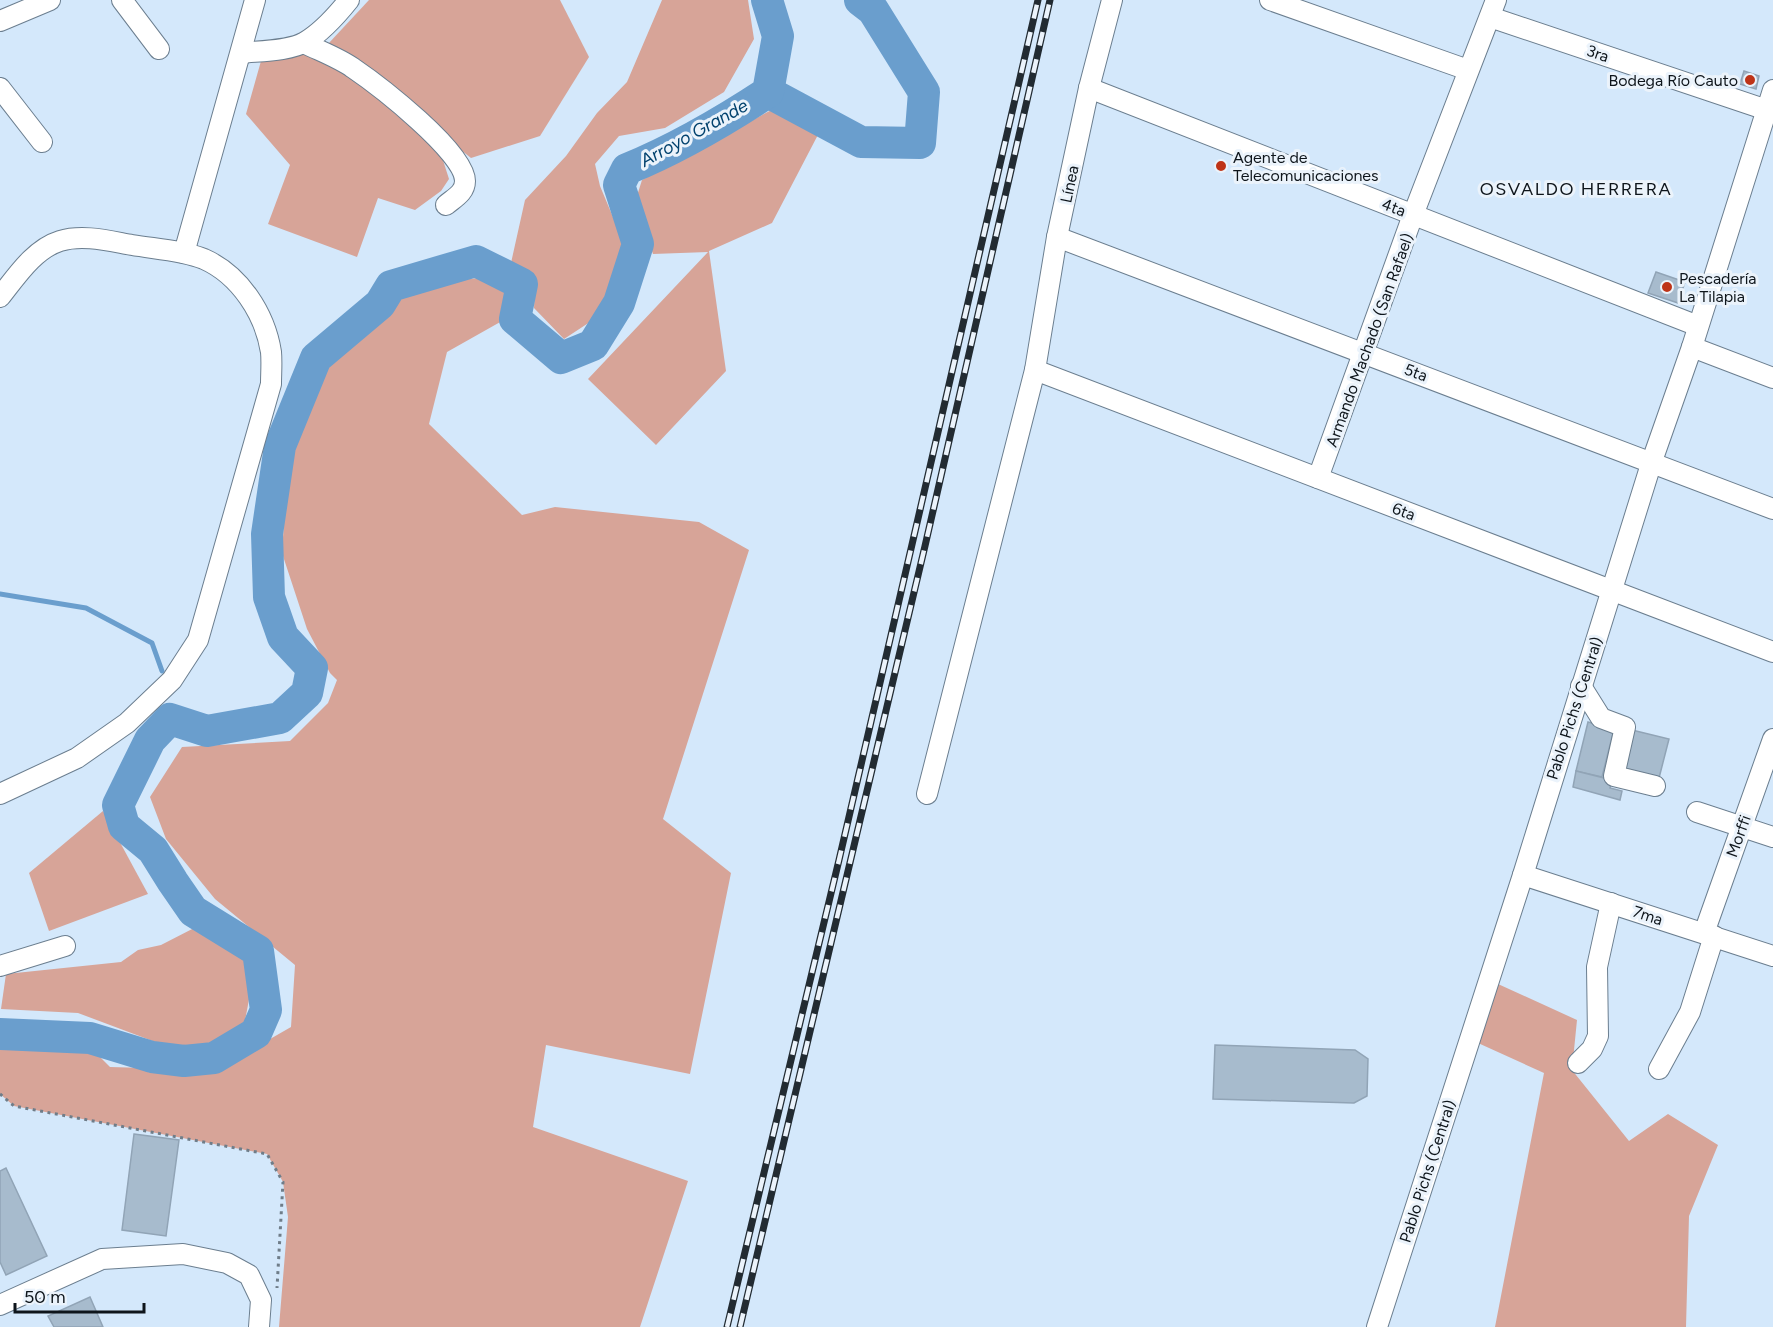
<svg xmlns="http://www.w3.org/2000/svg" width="1773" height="1327" font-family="Figtree,sans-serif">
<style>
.green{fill:#d7a498}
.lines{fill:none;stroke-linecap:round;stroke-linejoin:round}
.stream{stroke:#6a9ecd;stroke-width:5}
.river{stroke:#6a9ecd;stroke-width:32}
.building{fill:#a7bbcd;stroke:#91a4b6;stroke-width:1.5}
.minor-casing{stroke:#6b7e8f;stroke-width:22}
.path{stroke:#6f7d89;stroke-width:3;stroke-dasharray:3 4.5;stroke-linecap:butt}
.minor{stroke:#fff;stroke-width:20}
.rail-casing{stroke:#222b32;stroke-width:7}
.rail{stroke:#ebf3fb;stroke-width:4.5;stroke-dasharray:14;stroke-linecap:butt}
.poi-dot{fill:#be3317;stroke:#ebf3fb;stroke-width:2}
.labels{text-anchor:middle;stroke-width:6;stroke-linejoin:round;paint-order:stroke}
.street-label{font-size:16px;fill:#0e151b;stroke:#ebf3fb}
.poi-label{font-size:16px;fill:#0e151b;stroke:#ebf3fb;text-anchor:start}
.water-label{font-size:18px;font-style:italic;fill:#02426e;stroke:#ebf3fb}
.neighbourhood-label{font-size:18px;letter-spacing:1.5px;fill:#0e151b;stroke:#ebf3fb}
</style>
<rect width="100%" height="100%" fill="#d4e8fb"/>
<!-- green -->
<g class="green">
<polygon points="369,0 560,0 589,57 540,136 471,158 328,44"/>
<polygon points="662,0 748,0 754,39 724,92 665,128 619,136 595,164 600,186 623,241 614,284 593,320 564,339 534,308 535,283 511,263 525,200 566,156 597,113 627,82"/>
<polygon points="307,54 350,76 410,122 441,154 449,179 441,191 415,210 378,198 357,257 268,224 290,165 246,114 261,61"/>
<polygon points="777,107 821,129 772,223 709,251 726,371 656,445 588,379 708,252 653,254 635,202 642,180"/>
<polygon points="479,278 514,289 502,321 447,352 429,424 522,515 555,507 699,522 749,550 663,819 731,873 690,1074 546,1045 533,1127 688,1181 640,1327 279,1327 288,1217 283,1182 267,1154 14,1106 0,1094 0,1045 91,1048 110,1067 216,1070 291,1027 295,965 215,899 166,839 150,797 182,747 290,741 328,703 337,680 330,673 307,629 282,553 287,475 298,430 326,362 379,314 424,283"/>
<polygon points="103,811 148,894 49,931 29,873"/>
<polygon points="198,926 245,956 251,989 244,1026 202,1050 158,1043 78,1013 1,1009 6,974 121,962 138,950 161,945"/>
<polygon points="1498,984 1577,1020 1572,1070 1629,1141 1668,1114 1718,1145 1689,1216 1686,1327 1495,1327 1544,1073 1478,1043"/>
</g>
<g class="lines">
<!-- stream -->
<polyline class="stream" points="0,594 86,608 152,643 162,671"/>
<!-- river -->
<g class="river">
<polyline points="768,92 861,142 920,143 924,92 873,10 860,0"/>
<path d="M0,1034L90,1038L152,1057L184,1061L214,1058L256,1033L266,1010L258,951L193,911L173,882L153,850L124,826L118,805L150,740L170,719L207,731L280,718L307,693L312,668L283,637L269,597L267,534L280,446L316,358L380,304L391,286L476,261L522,284L515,319L561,358L593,345L619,303L638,244L619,185L627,169C676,149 724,121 768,92L778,36L767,0"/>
</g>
</g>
<!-- building -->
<g class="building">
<polygon points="1744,71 1759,76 1756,89 1740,84"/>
<polygon points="1656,272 1685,282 1678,303 1648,293"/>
<polygon points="1588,722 1614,729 1602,777 1576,771"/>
<polygon points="1632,730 1669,739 1659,778 1622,768"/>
<polygon points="1576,771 1612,780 1610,788 1622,791 1620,800 1573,787"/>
<polygon points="1215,1045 1355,1050 1368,1059 1367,1096 1354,1103 1213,1099"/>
<polygon points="134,1134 179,1140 166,1236 122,1230"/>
<polygon points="6,1168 47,1256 6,1275 0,1262 0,1171"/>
<polygon points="90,1297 103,1327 54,1327 48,1316"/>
</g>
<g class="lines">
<defs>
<g id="minor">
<polyline points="122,0 159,49"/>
<polyline points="1270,0 1468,70"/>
<polyline points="1490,17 1773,112"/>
<polyline points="0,21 50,0"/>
<path d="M304,43C320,51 339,58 353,68C378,85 465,152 465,181C465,193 454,198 446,205"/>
<path d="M241,53C259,51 290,51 305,42C322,32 337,15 349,0"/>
<polyline points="0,88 42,142"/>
<polyline points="1089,88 1698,326"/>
<polyline points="1057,237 1773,509"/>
<polyline points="184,253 255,0"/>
<path d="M0,297C16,277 34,249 60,241C83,234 109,241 132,245C155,249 182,250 204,259C240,275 265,314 271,352C272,362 271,374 271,384L198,640L172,680L127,723L77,758L0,794"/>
<polyline points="1692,347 1773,378"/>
<polyline points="1035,370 1773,652"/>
<polyline points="1318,478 1413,215 1496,0"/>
<polyline points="1581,686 1601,718 1625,727 1614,776 1655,786"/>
<polyline points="927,794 1035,370 1057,237 1089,88 1112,0"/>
<polyline points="1697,812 1773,837"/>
<polyline points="1523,875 1773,956"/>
<polyline points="1704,933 1773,739"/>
<polyline points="0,966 65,946"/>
<polyline points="1578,1063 1592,1049 1598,1036 1597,967 1611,903"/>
<polyline points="1659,1069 1690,1012 1714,936"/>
<polyline points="0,1305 102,1259 183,1254 227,1263 249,1275 261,1300 259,1327"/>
<polyline points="1377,1327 1523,875 1652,461 1692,347 1773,90"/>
</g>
</defs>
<!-- minor casing -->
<use href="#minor" class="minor-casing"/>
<!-- path -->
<polyline class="path" points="0,1094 14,1106 267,1154 283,1182 277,1288"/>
<!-- minor -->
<use href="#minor" class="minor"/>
<defs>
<g id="rail">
<polyline points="727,1327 839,860 1038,0"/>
<polyline points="740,1327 925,546 1050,0"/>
</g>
</defs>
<!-- rail casing -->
<use href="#rail" class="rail-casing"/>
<!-- rail -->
<use href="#rail" class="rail"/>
</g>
<!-- markers -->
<g class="poi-dot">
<circle cx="1750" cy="80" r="6"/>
<circle cx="1221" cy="166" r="6"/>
<circle cx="1667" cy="287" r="6"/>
</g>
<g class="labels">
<!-- street labels -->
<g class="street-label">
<text transform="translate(1598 53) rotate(19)" y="6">3ra</text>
<text transform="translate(1069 184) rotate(-78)" y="6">Línea</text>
<text transform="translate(1394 207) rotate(21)" y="6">4ta</text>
<text transform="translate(1369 340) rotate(-70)" y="6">Armando Machado (San Rafael)</text>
<text transform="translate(1416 372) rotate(21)" y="6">5ta</text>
<text transform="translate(1404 511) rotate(21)" y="6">6ta</text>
<text transform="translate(1574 708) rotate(-72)" y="6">Pablo Pichs (Central)</text>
<text transform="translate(1738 836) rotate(-70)" y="6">Morffi</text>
<text transform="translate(1648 915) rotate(18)" y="6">7ma</text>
<text transform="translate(1427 1171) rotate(-72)" y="6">Pablo Pichs (Central)</text>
</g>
<!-- poi labels -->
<g class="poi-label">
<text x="1738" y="86" text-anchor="end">Bodega Río Cauto</text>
<text x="1233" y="163">Agente de<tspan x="1233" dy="18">Telecomunicaciones</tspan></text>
<text x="1679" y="284">Pescadería<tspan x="1679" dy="18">La Tilapia</tspan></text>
</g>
<!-- water labels -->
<g class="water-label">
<text transform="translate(694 133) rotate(-29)" y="6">Arroyo Grande</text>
</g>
<!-- neighbourhood labels -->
<g class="neighbourhood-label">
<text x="1576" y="195">OSVALDO HERRERA</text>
</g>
</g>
<!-- scale -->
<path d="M15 1303v9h129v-9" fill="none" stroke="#0e151b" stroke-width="3"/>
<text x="24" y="1303" font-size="18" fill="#0e151b" stroke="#ebf3fb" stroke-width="4.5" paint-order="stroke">50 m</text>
</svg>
